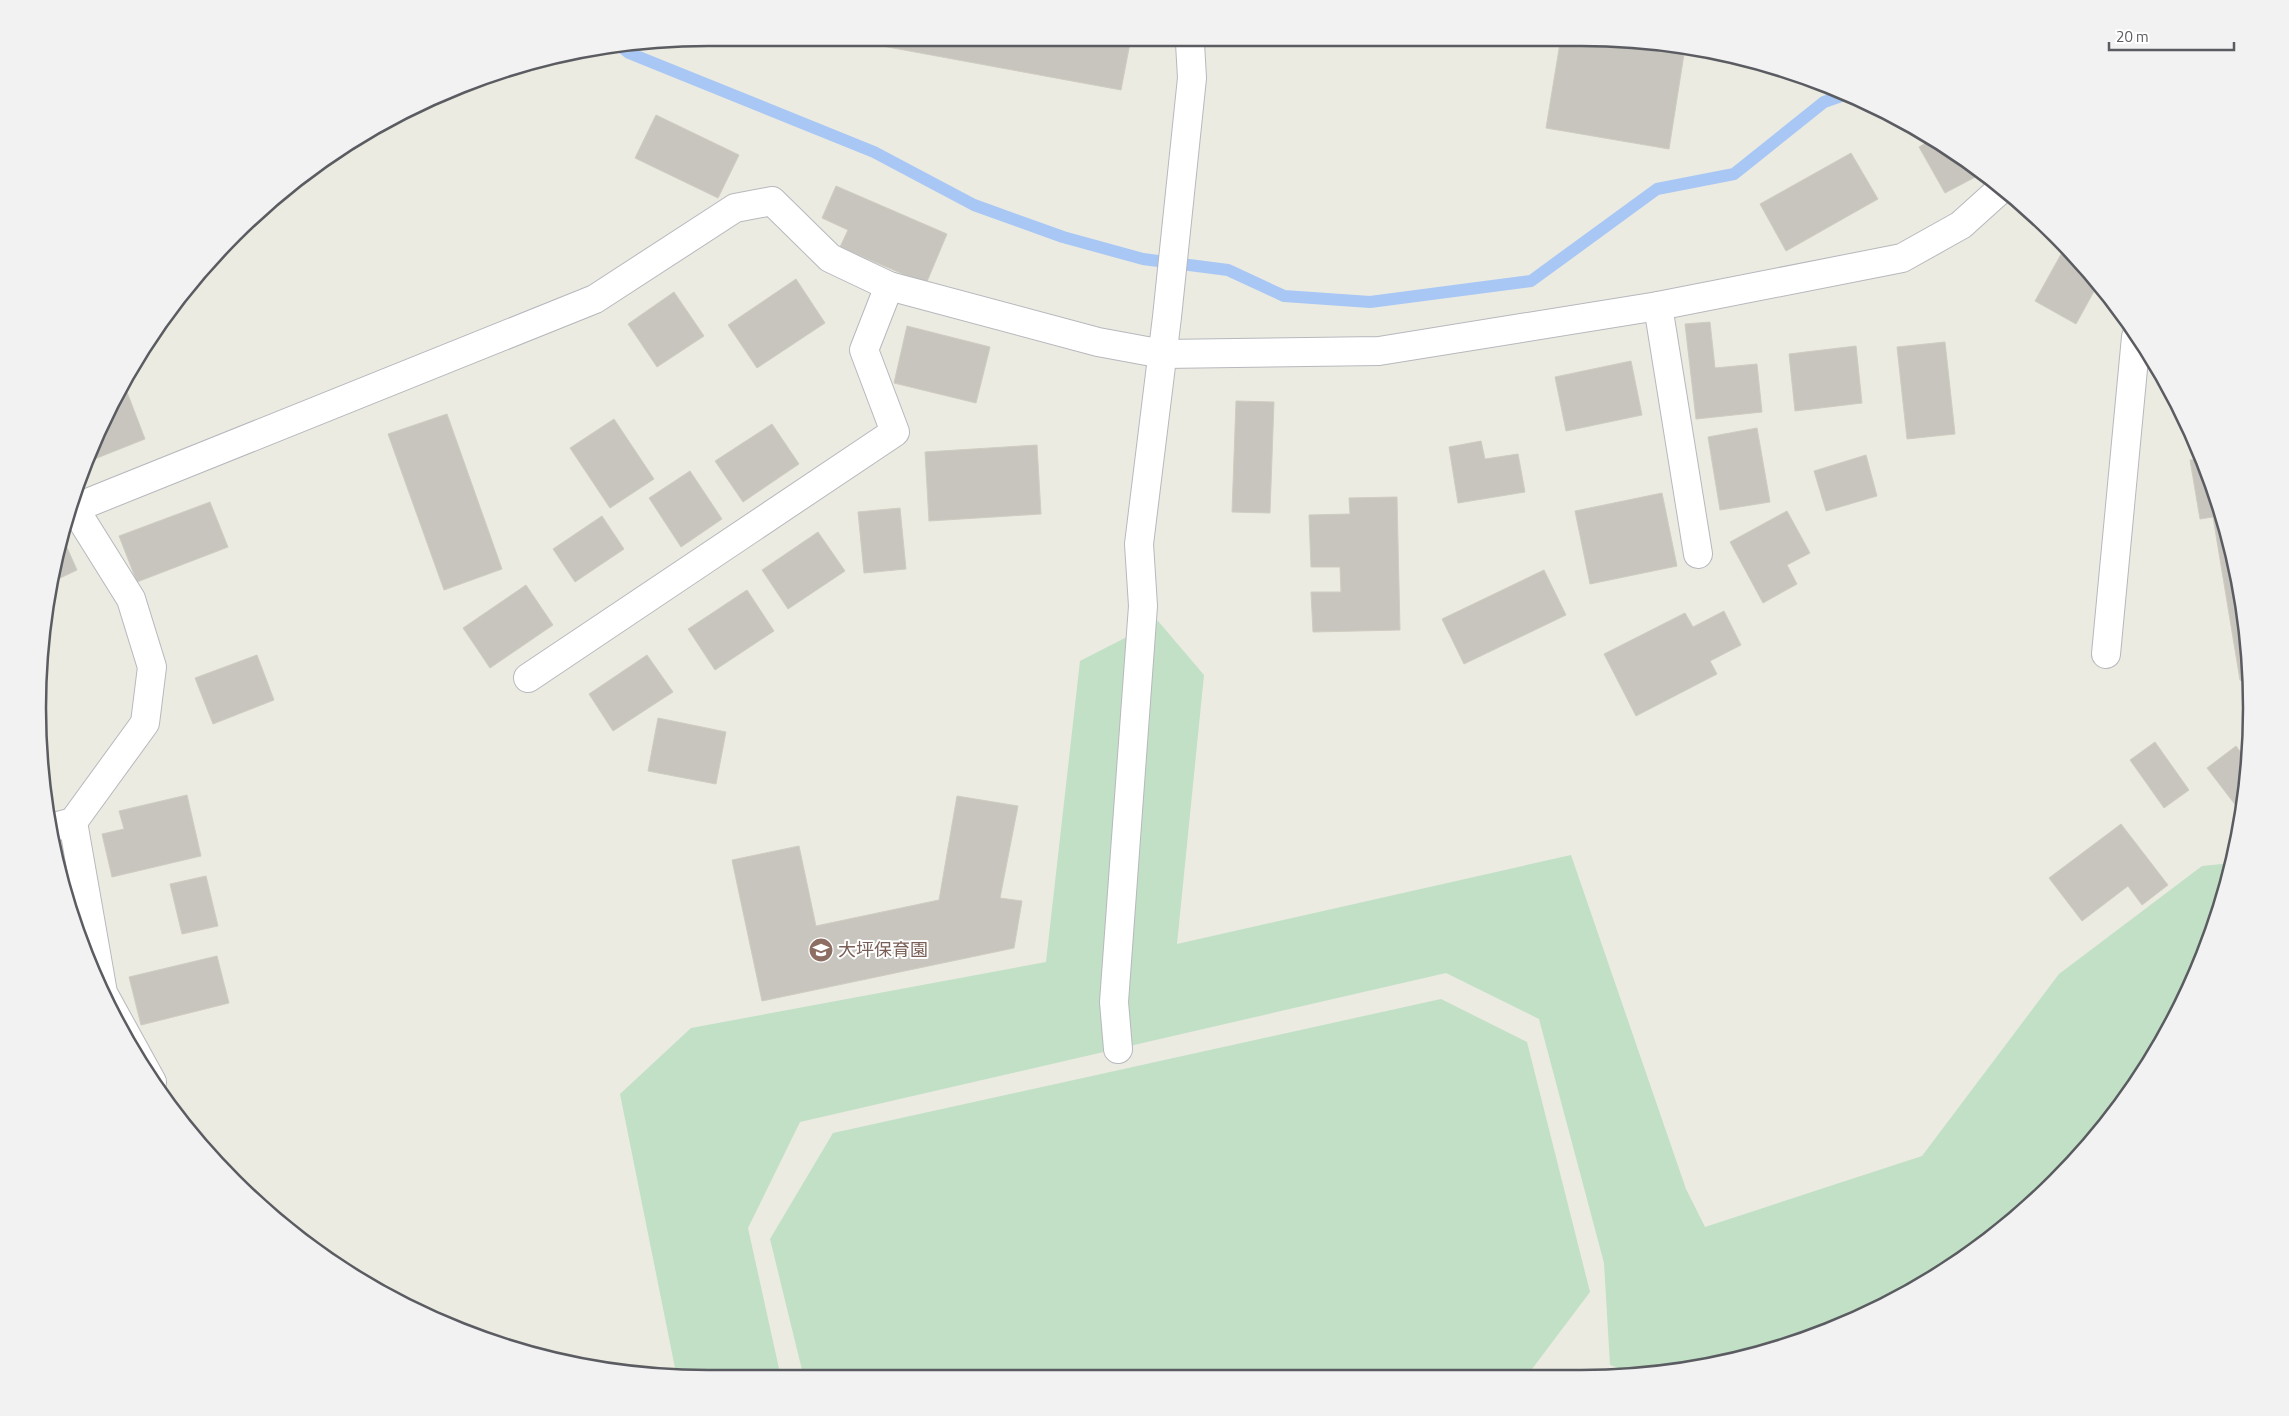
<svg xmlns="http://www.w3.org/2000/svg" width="2289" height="1416" font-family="'Titillium Web','Noto Sans JP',sans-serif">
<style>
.green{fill:#c1e0c6}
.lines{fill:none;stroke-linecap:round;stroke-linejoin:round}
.stream{stroke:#a8c7f5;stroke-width:12}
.building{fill:#c7c5be;stroke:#cfcdc1}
.minor-casing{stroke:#b7b8bd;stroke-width:30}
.minor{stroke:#fff;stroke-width:28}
.labels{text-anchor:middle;stroke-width:4;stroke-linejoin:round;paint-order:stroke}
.education-label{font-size:18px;fill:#785e54;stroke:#fff;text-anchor:start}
.rim{fill:none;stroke:#5a5c61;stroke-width:2.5}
</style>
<rect width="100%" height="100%" fill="#ebebe2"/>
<!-- green -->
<g class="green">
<polygon points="1158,621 1204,675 1177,944 1571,855 1686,1189 1705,1227 1922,1156 2059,974 2202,866 2232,863 2229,882 2182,1005 2113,1116 2023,1212 1878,1309 1755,1356 1638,1375 1610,1365 1604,1263 1539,1019 1446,973 800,1122 748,1228 780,1373 676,1373 620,1094 691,1028 1046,962 1080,661"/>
<polygon points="1441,999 1527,1042 1590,1292 1526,1377 803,1374 770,1239 833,1133"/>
</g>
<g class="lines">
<!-- stream -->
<polyline class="stream" points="618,44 629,53 874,152 974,205 1063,237 1143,259 1228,270 1284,296 1370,302 1531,281 1657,189 1734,174 1824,102 1847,94"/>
</g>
<!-- building -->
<g class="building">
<polygon points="866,43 1130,43 1121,90"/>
<polygon points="1560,43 1668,43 1685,48 1669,149 1546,128"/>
<polygon points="656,115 739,155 718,198 635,158"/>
<polygon points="1929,141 1982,172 1983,173 1945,193 1919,147"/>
<polygon points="1851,153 1878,199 1786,251 1760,204"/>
<polygon points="836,186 947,234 926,284 840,247 848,230 822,218"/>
<polygon points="2065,247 2085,266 2098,284 2076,324 2035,301"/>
<polygon points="796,279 825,323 757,368 728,325"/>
<polygon points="674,292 704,336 657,367 628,324"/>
<polygon points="1710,322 1715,368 1757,364 1762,412 1696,419 1685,324"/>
<polygon points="907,326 990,347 976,403 894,383"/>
<polygon points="1945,342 1955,434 1907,439 1897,347"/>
<polygon points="1856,346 1862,403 1795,411 1789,354"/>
<polygon points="1631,361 1642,415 1566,431 1555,377"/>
<polygon points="127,392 145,439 87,462 117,396"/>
<polygon points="1236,401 1274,402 1270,513 1232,512"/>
<polygon points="447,414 502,569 444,590 388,434"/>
<polygon points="614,419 654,479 610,508 570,448"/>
<polygon points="772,424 799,464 743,502 715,461"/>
<polygon points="1757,428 1770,502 1720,510 1708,437"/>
<polygon points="1481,441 1485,459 1518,454 1525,492 1458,503 1449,447"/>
<polygon points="1037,445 1041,514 929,521 925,452"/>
<polygon points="1866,455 1877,496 1826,511 1814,471"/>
<polygon points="2201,459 2216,493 2246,621 2248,688 2240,680 2213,517 2200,519 2190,460"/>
<polygon points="690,471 722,519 681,547 649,498"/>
<polygon points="1662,493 1677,566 1590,584 1575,511"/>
<polygon points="1397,497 1400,630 1313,632 1311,592 1341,592 1340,567 1311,567 1309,515 1350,514 1349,498"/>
<polygon points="210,502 228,547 137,582 119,536"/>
<polygon points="900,508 906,569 864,573 858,512"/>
<polygon points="1787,511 1810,553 1787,565 1797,584 1763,603 1730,542"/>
<polygon points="602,516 624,549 575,582 553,549"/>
<polygon points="818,532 845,571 788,609 762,570"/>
<polygon points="64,541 77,570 56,580"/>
<polygon points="1544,570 1566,615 1464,664 1442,619"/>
<polygon points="526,585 553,625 490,668 463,628"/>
<polygon points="747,590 774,631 715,670 688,629"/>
<polygon points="1724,611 1741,645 1710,661 1717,674 1636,716 1604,654 1685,613 1693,627"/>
<polygon points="257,655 274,700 213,724 195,678"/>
<polygon points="647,655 673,692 613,731 589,694"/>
<polygon points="658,718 726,732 716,784 648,771"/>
<polygon points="2155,742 2189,790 2164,808 2130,760"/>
<polygon points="2236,746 2248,762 2240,811 2207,768"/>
<polygon points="187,795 201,856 112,877 102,834 124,829 119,811"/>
<polygon points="957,796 1018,806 1000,898 1022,901 1014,948 762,1001 732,860 799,846 816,926 939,900"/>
<polygon points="2121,824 2168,885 2142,905 2128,886 2082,921 2049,878"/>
<polygon points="206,876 218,926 182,934 170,884"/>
<polygon points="217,956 229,1003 141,1025 129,977"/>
</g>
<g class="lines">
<defs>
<g id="minor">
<polyline points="1658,306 1698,554"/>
<polyline points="71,503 131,599 152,667 145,723 73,822 103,993 152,1082"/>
<polyline points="75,508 595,299 735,208 772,201 830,258 889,286 1098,342 1163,354 1379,351 1658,306 1902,258 1961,225 2002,188"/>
<polyline points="2106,654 2136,337"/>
<polyline points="528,678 895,432 864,350 889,286"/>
<polyline points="50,828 73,822"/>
<polyline points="1118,1049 1114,1002 1143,606 1139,544 1167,317 1192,78 1190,43"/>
</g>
</defs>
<!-- minor casing -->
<use href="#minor" class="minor-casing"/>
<!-- minor -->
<use href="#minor" class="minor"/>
</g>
<!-- icons -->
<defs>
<symbol id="school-disc" viewBox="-11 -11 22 22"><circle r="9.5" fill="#8d6e63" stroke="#fff"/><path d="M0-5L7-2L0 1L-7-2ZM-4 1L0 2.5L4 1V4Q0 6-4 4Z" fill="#fff"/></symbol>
</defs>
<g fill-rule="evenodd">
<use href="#school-disc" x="807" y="936" width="28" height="28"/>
</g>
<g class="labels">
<!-- education labels -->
<g class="education-label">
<text x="838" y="956">大坪保育園</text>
</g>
</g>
<!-- crop -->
<path d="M0 0H2289V1416H0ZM708 46H1581A662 662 0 0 1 2243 708V708A662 662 0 0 1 1581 1370H708A662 662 0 0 1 46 708V708A662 662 0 0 1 708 46Z" fill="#f2f2f2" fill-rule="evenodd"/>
<path class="rim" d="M708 46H1581A662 662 0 0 1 2243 708V708A662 662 0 0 1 1581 1370H708A662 662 0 0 1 46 708V708A662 662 0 0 1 708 46Z"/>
<!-- scale -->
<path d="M2109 42v8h125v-8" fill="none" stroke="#5a5c61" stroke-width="2.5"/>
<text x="2116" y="42" font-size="15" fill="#5a5c61" stroke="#ffffff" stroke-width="4" paint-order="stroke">20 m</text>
</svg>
